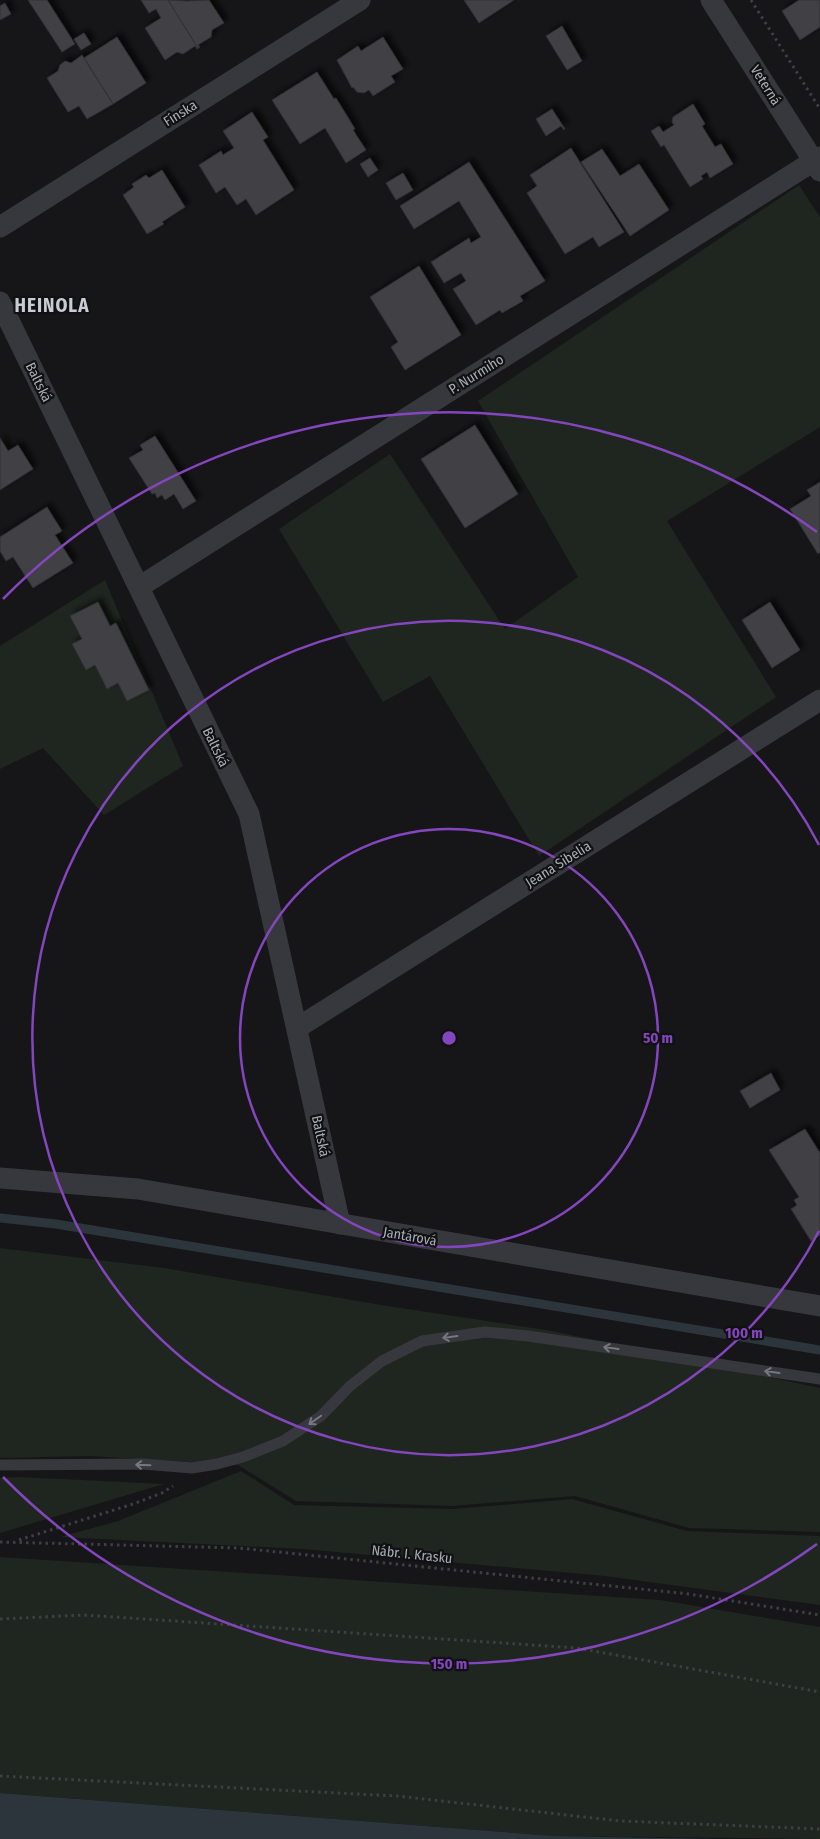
<svg xmlns="http://www.w3.org/2000/svg" width="820" height="1839" font-family="'Fira Sans Condensed',sans-serif">
<style>
.green{fill:#1e261f}
.water{fill:#2c353c}
.lines{fill:none;stroke-linecap:round;stroke-linejoin:round}
.stream{stroke:#2c353c;stroke-width:9}
.building{fill:#404145;stroke:#303034;filter:url(#shadow)}
.path{stroke:#3d3f44;stroke-width:3;stroke-dasharray:2.5 4;stroke-linecap:butt}
.lane{stroke:#37383d;stroke-width:11}
.street{stroke:#37383d;stroke-width:21}
.oneway{stroke:#757881}
.ring{fill:none;stroke:#8446be;stroke-width:2.5}
.labels{text-anchor:middle;stroke-width:4.5;stroke-linejoin:round;paint-order:stroke}
.street-label{font-size:14px;fill:#a8adb8;stroke:#111113}
.district-label{font-size:19px;font-weight:bold;letter-spacing:1px;fill:#c9ccd4;stroke:#111113}
.centre{fill:#8446be;stroke:#111113;stroke-width:2.5}
.ring-label{font-size:15px;text-anchor:middle;font-weight:bold;fill:#8446be;stroke:#111113;stroke-width:4.5;stroke-linejoin:round;paint-order:stroke}
</style>
<defs>
<filter id="shadow"><feDropShadow dx="4.5" dy="-4.5" stdDeviation="2.5" flood-color="#0009"/></filter>
</defs>
<rect width="100%" height="100%" fill="#161618"/>
<!-- green -->
<g class="green">
<polygon points="799,185 820,217 820,427 667,521 776,697 539,856 430,676 383,702 279,529 390,454 505,629 578,577 478,401"/>
<polygon points="105,580 183,766 104,815 43,748 0,769 0,646"/>
<polygon points="0,1248 164,1268 381,1305 552,1331 820,1388 820,1532 689,1528 575,1496 452,1506 296,1501 238,1465 89,1456 0,1458"/>
<polygon points="241,1471 294,1505 453,1509 572,1499 687,1531 820,1536 820,1605 605,1576 303,1549 60,1537 118,1521"/>
<polygon points="19,1477 164,1484 0,1533 0,1478"/>
<polygon points="0,1557 660,1600 820,1627 820,1839 554,1836 0,1793"/>
</g>
<!-- water -->
<polygon class="water" points="0,1793 554,1836 717,1839 0,1839"/>
<g class="lines">
<!-- stream -->
<polyline class="stream" points="0,1218 56,1224 820,1350"/>
</g>
<!-- building -->
<g class="building">
<polygon points="28,0 47,0 75,44 62,52"/>
<polygon points="141,0 168,0 198,48 197,49 195,46 183,54 177,52 165,60 145,28 161,18 156,9 149,13"/>
<polygon points="168,0 187,1 209,0 224,23 212,30 211,37 198,45 200,47 198,48"/>
<polygon points="464,0 514,0 479,23"/>
<polygon points="799,0 820,0 820,27 800,40 782,11"/>
<polygon points="5,3 11,14 0,20 0,6"/>
<polygon points="562,26 582,61 567,70 546,36"/>
<polygon points="84,33 91,44 81,50 74,39"/>
<polygon points="117,37 146,83 113,104 84,58"/>
<polygon points="383,37 403,69 391,76 395,82 373,96 369,90 364,93 357,92 353,87 352,88 337,60 358,46 361,51"/>
<polygon points="82,55 113,104 87,119 79,106 68,112 47,78 58,71 60,65 65,61 71,63"/>
<polygon points="317,72 334,99 336,98 355,129 353,130 366,150 346,163 325,128 300,144 272,100"/>
<polygon points="693,104 705,124 702,126 715,147 721,144 733,164 710,178 707,172 701,176 703,179 690,187 664,145 661,147 651,131 659,126 663,132 674,125 672,122 673,117"/>
<polygon points="552,109 565,129 564,130 561,126 546,136 536,119"/>
<polygon points="252,112 268,137 263,140 294,190 256,215 246,199 237,205 225,187 216,193 199,165 221,151 223,155 234,148 223,131"/>
<polygon points="571,148 624,232 599,247 593,237 565,254 527,193 537,186 530,175"/>
<polygon points="602,149 620,176 639,164 669,210 630,236 581,162"/>
<polygon points="370,158 378,170 368,177 360,164"/>
<polygon points="469,162 545,281 520,296 523,301 502,313 500,310 476,325 453,289 466,281 461,273 444,283 431,262 469,238 471,243 481,237 459,201 414,229 400,206"/>
<polygon points="162,170 185,207 162,222 164,224 147,234 123,195 134,187 132,184 146,175 149,178"/>
<polygon points="403,173 413,190 396,200 386,183"/>
<polygon points="419,266 461,335 405,370 391,347 398,342 370,297"/>
<polygon points="475,425 518,494 465,528 421,459"/>
<polygon points="155,436 196,501 183,509 174,494 165,500 162,495 157,498 155,493 152,494 129,458 143,450 140,445"/>
<polygon points="0,438 8,451 18,445 33,469 0,490"/>
<polygon points="820,482 820,552 818,554 790,509 811,496 807,490"/>
<polygon points="47,507 62,531 55,535 73,563 33,588 13,557 6,561 0,551 0,537"/>
<polygon points="98,602 110,626 116,623 149,690 127,701 118,683 107,689 95,665 86,670 72,644 82,639 70,616"/>
<polygon points="770,602 800,650 772,668 742,620"/>
<polygon points="771,1073 780,1090 750,1108 740,1091"/>
<polygon points="805,1129 820,1153 820,1235 811,1241 791,1209 797,1205 794,1200 799,1197 769,1150"/>
</g>
<g class="lines">
<!-- path -->
<g class="path">
<polyline points="751,0 820,109"/>
<polyline points="19,1540 133,1504 162,1493 173,1486"/>
<polyline points="0,1542 239,1548 689,1594 820,1615"/>
<polyline points="0,1619 84,1615 577,1648 820,1692"/>
<polyline points="0,1776 397,1796 620,1821 820,1829"/>
</g>
<!-- lane -->
<polyline class="lane" points="0,1465 143,1464 192,1468 217,1464 243,1457 283,1441 321,1416 350,1386 382,1361 422,1341 485,1332 528,1336 820,1379"/>
<!-- street -->
<g class="street">
<polyline points="711,0 820,171"/>
<polyline points="0,227 360,0"/>
<polyline points="0,302 249,814 340,1224"/>
<polyline points="139,587 820,157"/>
<polyline points="297,1028 820,700"/>
<polyline points="0,1178 138,1189 820,1306"/>
</g>
</g>
<!-- one-way arrows -->
<defs><path id="oneway-shaft" d="M-6 0H5M1.5-3L5.5 0L1.5 3" fill="none" stroke-width="1.6" stroke-linecap="round" stroke-linejoin="round" transform="scale(1.25)"/></defs>
<g class="oneway">
<use href="#oneway-shaft" transform="translate(450 1337) rotate(172)"/>
<use href="#oneway-shaft" transform="translate(611 1348) rotate(-172)"/>
<use href="#oneway-shaft" transform="translate(772 1372) rotate(-172)"/>
<use href="#oneway-shaft" transform="translate(315 1420) rotate(145)"/>
<use href="#oneway-shaft" transform="translate(143 1465) rotate(-178)"/>
</g>
<!-- distance rings -->
<g class="ring">
<circle cx="449" cy="1038" r="209"/>
<path d="M819 1231A417 417 0 1 1 819 845"/>
<path d="M817 1544A626 626 0 0 1 3 1477M3 599A626 626 0 0 1 817 532"/>
</g>
<g class="labels">
<!-- street labels -->
<g class="street-label">
<text transform="translate(766 85) rotate(58)" y="5">Veterná</text>
<text transform="translate(180 113) rotate(-32)" y="5">Fínska</text>
<text transform="translate(476 374) rotate(-32)" y="5">P. Nurmiho</text>
<text transform="translate(39 382) rotate(64)" y="5">Baltská</text>
<text transform="translate(216 747) rotate(64)" y="5">Baltská</text>
<text transform="translate(558 864) rotate(-32)" y="5">Jeana Sibelia</text>
<text transform="translate(321 1136) rotate(78)" y="5">Baltská</text>
<text transform="translate(410 1236) rotate(10)" y="5">Jantárová</text>
<text transform="translate(412 1554) rotate(6)" y="5">Nábr. I. Krasku</text>
</g>
<!-- district labels -->
<g class="district-label">
<text x="52" y="312">HEINOLA</text>
</g>
</g>
<circle cx="449" cy="1038" r="8" class="centre"/>
<g class="ring-label">
<text x="658" y="1043">50 m</text>
<text x="744" y="1338">100 m</text>
<text x="449" y="1669">150 m</text>
</g>
</svg>
